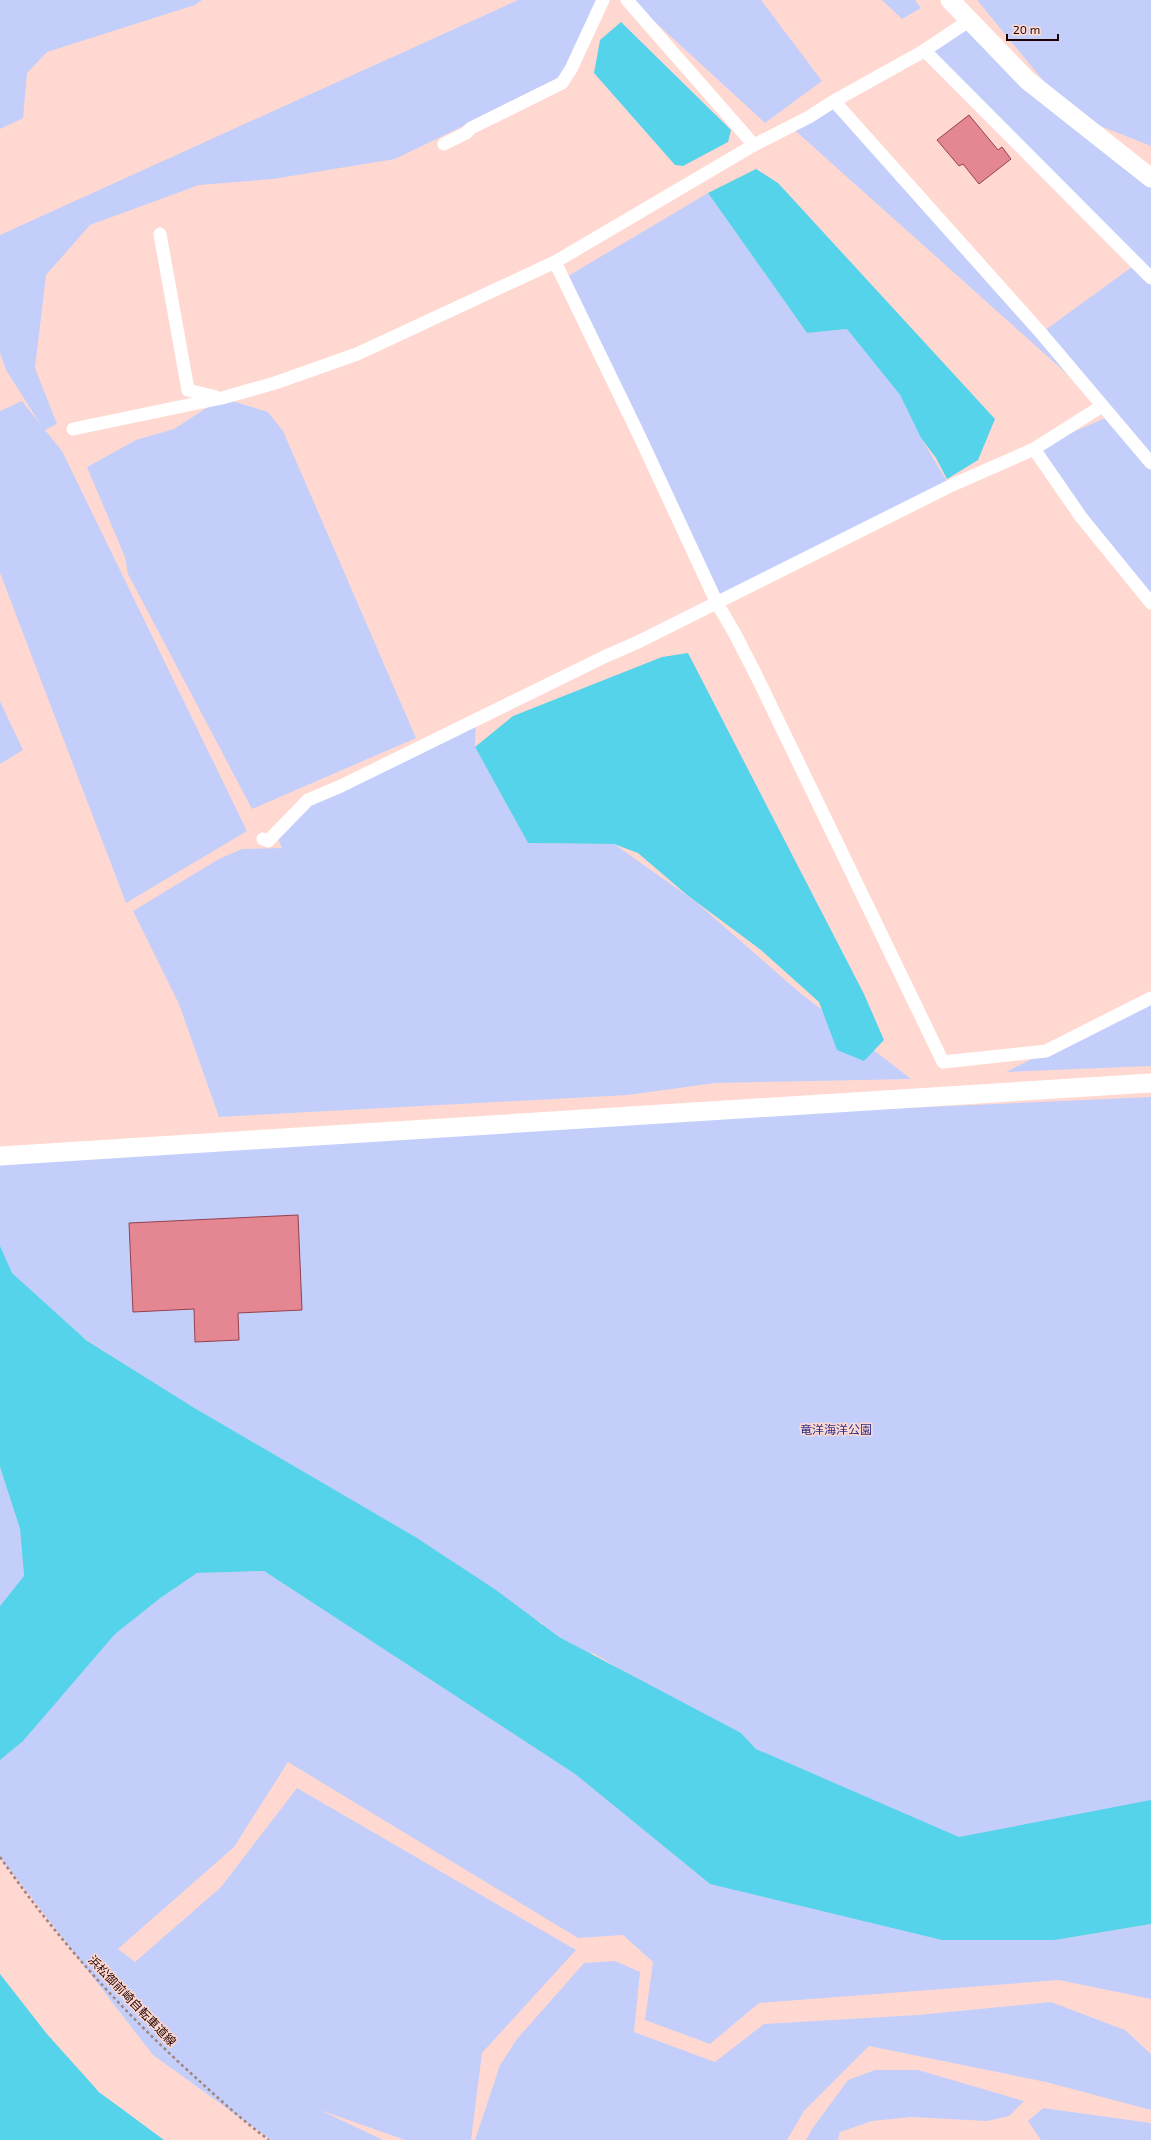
<svg xmlns="http://www.w3.org/2000/svg" width="1151" height="2140" font-family="'Exo 2','Noto Sans JP',sans-serif">
<style>
.green{fill:#c3cffa}
.water{fill:#55d3eb}
.pier{fill:#ffd9d1}
.building{fill:#e48793;stroke:#93424f}
.lines{fill:none;stroke-linecap:round;stroke-linejoin:round}
.path{stroke:#a5837d;stroke-width:2.5;stroke-dasharray:3 3;stroke-linecap:butt}
.street{stroke:#fff;stroke-width:13}
.secondary{stroke:#fff;stroke-width:19}
.labels{text-anchor:middle;stroke-width:3;stroke-linejoin:round;paint-order:stroke}
.park-label{font-size:12px;fill:#262e86;stroke:#ffd9d1}
.street-label{font-size:12px;fill:#1e0200;stroke:#ffd9d1}
</style>
<rect width="100%" height="100%" fill="#ffd9d1"/>
<path class="green" d="M0 0H202L195 5 47 52 27 73 23 118 0 129Z
M518 0H603L567 76 395 159 273 179 199 185 90 225 46 275 35 368 57 424 45 430 62 451 247 831 126 903 0 573V411L22 401 41 425 6 370 0 353V235Z
M631 0H761L822 81 765 123Z
M882 0H915L921 8 902 19Z
M977 0H1151V146L1080 118 1151 178V603L1034 449 1110 416 1103 406 790 126 834 101 1041 333 1136 264 928 54 966 23 1059 100Z
M708 193 807 333 847 329 900 395 921 438 950 486 717 603 563 279Z
M222 398 268 412 283 431 416 738 252 809 128 574 125 557 87 467 136 440 174 429Z
M0 701 23 750 0 764Z
M476 719 475 747 528 843 614 844 696 902 799 992 911 1079 715 1083 628 1095 219 1117 179 1004 133 911 219 859 242 849 282 848 275 833 301 807Z
M1151 1003V1066L1006 1072 1098 1025Z
M1151 1097V1805L1000 1833 959 1837 936 1835 756 1749 741 1733 720 1730 593 1653 589 1654 543 1628V1624L504 1601 440 1553 249 1443 60 1323 27 1293 0 1260V1156L457 1128Z
M0 1467 20 1529 24 1577 0 1606Z
M264 1571 575 1774 710 1884 1055 1940 1151 1924V1999L1059 1980 759 2003 710 2044 645 2020 653 1962 623 1935 578 1938 288 1762 234 1847 118 1949 135 1962 221 1887 297 1788 576 1950 482 2053 471 2140H405L320 2110 383 2140H271L153 2055 0 1857V1743L93 1632 159 1599 197 1573Z
M615 1961 640 1972 634 2032 715 2062 764 2024 918 2015 1051 2002 1125 2030 1151 2054V2110L1046 2082 869 2046 804 2111 787 2140H475L500 2065 517 2039 584 1963Z
M875 2070H918L1024 2101 1009 2116 987 2121 911 2117 872 2121 840 2132 838 2140H806L812 2129 848 2080Z
M1043 2108 1151 2123V2140H1041L1028 2121Z"/>
<path class="water" d="M621 22 731 130 728 142 683 166 675 165 594 73 600 40Z
M756 169 778 183 995 419 978 460 947 479 936 458 921 438 900 395 847 329 807 333 708 193Z
M688 653 864 994 884 1040 864 1061 837 1050 819 1002 761 950 687 895 638 853 614 844 528 843 475 747 513 716 662 657Z
M0 1246 12 1273 86 1340 196 1409 417 1538 496 1590 559 1637 741 1733 756 1749 959 1837 1151 1800V1924L1055 1940H942L710 1884 575 1774 264 1571 197 1573 159 1599 115 1634 23 1741 0 1760V1606L24 1576 20 1529 0 1467Z
M0 1974 47 2034 99 2092 164 2140H0Z"/>
<path class="pier" d="M82 2070 101 2090 166 2140 99 2092Z"/>
<path class="building" d="M969 115 998 150 1002 147 1011 159 979 184 963 164 959 166 937 140Z
M298 1215 302 1310 238 1313 239 1340 195 1342 194 1309 133 1312 129 1223Z"/>
<g class="lines">
<path class="path" d="M0 1857C56 1938 122 2011 195 2077 219 2099 243 2121 269 2140"/>
<path class="street" d="M627 0 754 145
M925 51 1151 278
M834 101 1041 333 1151 463
M444 144 466 133 471 128 562 83 571 69 603 0
M160 234 188 390 216 397
M555 262 638 433 717 603 735 634 758 679 943 1062 1046 1051 1151 998
M73 429 222 398 275 383 357 354 555 262 754 145 809 117 834 101 922 52 970 20
M1034 449 1081 517 1151 603
M263 839 268 841 308 800 341 786 606 656 638 642 950 486 1034 449 1102 406"/>
<path class="secondary" d="M950 0 1027 80 1151 178
M0 1156 1151 1083"/>
</g>
<g class="labels">
<g class="park-label">
<text x="836" y="1434">竜洋海洋公園</text>
</g>
<g class="street-label">
<text transform="translate(132 2001) rotate(46)" y="4">浜松御前崎自転車道線</text>
</g>
</g>
<path d="M1007 34v6h51v-6" fill="none" stroke="#1e0200" stroke-width="2"/>
<text x="1013" y="34" font-size="12" fill="#1e0200" stroke="#ffd9d1" stroke-width="3" paint-order="stroke">20 m</text>
</svg>
